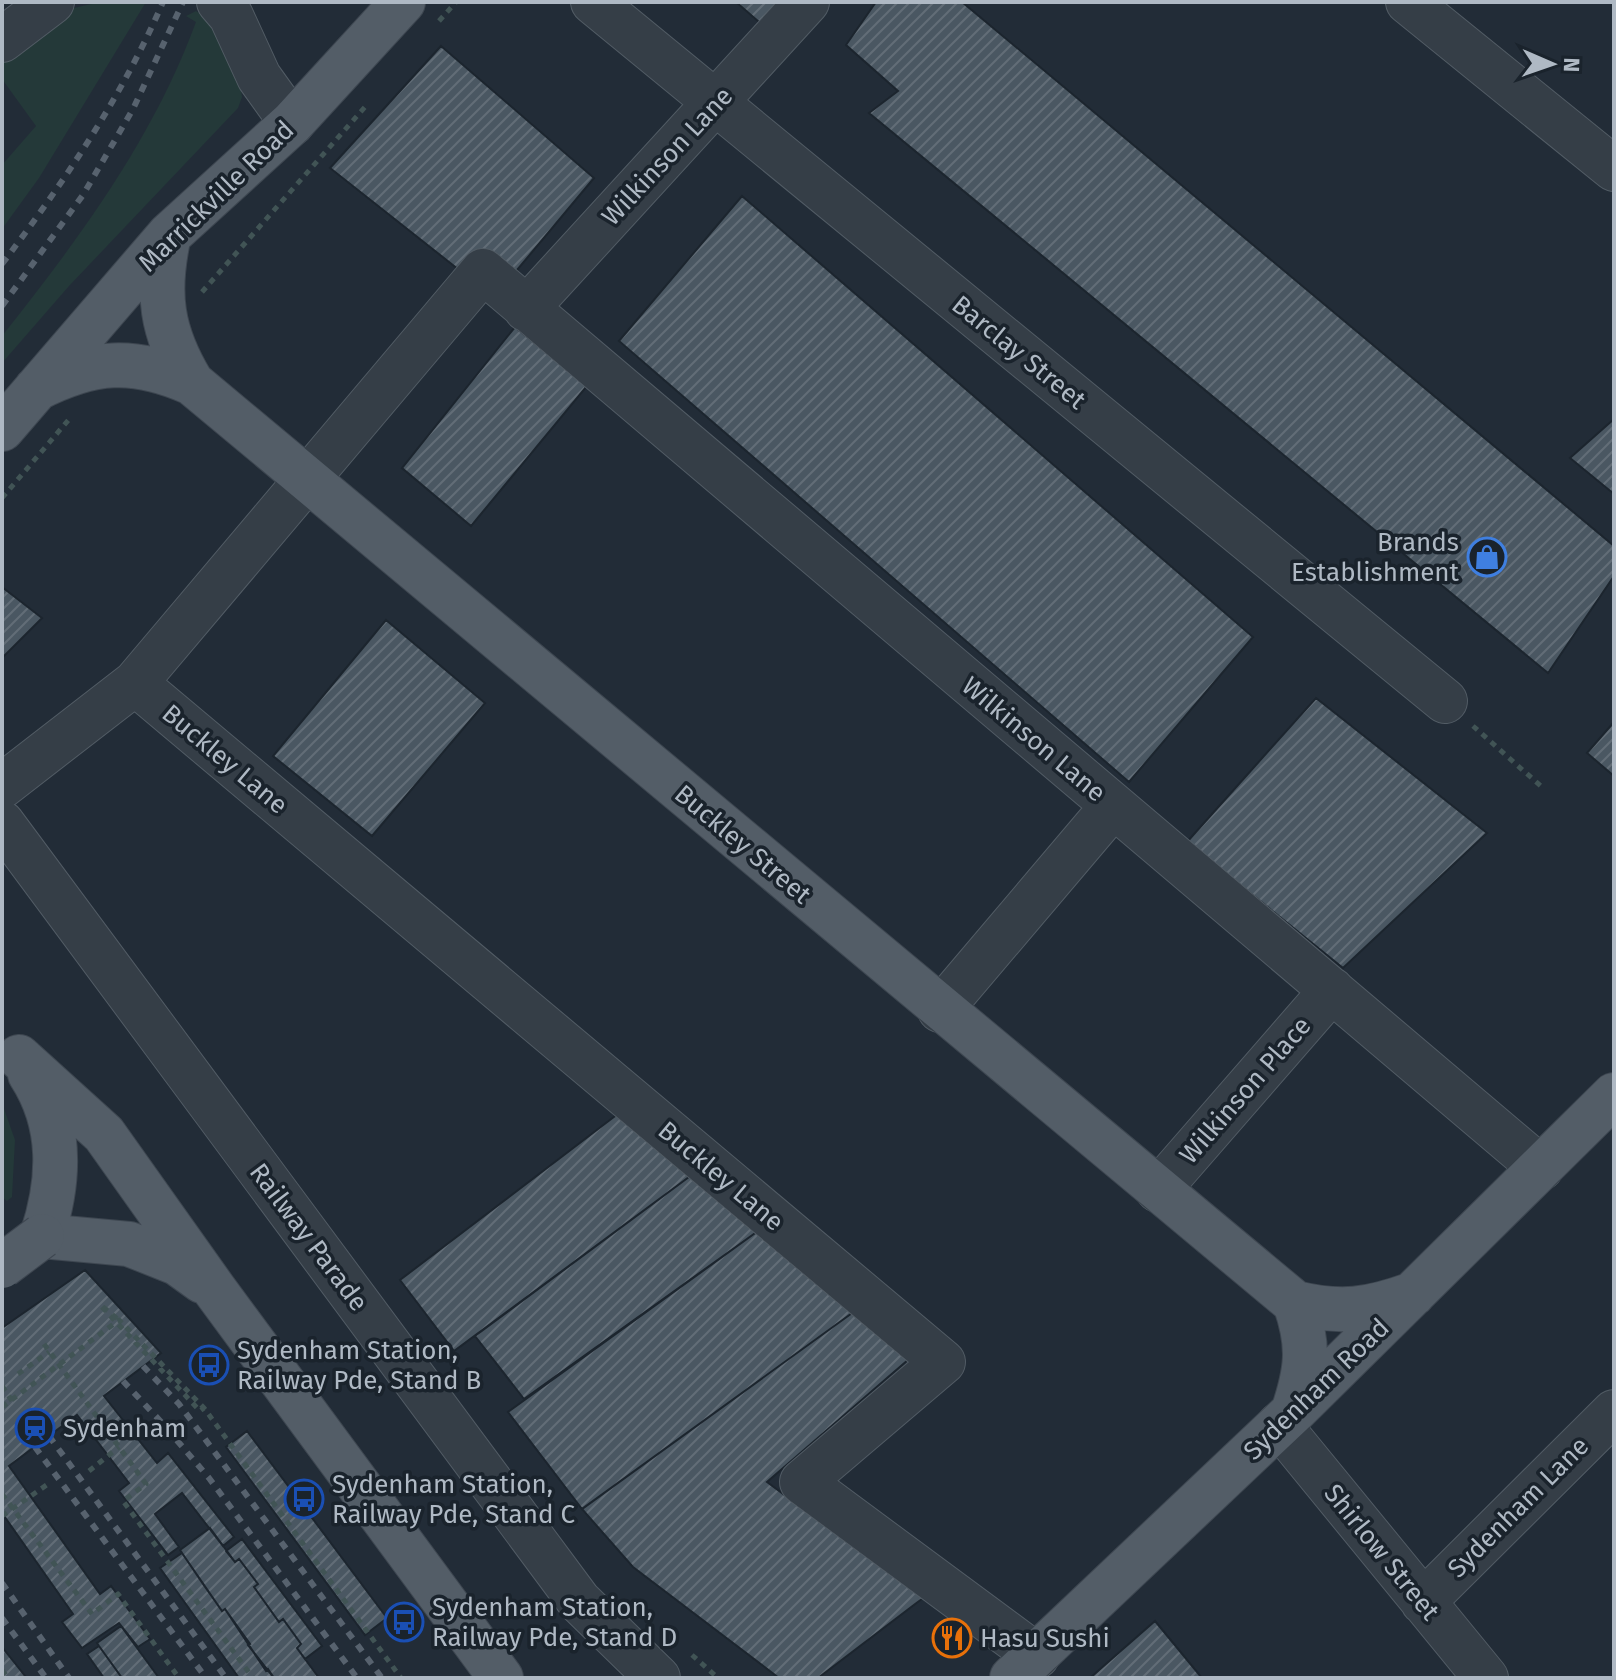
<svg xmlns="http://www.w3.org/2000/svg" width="1616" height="1680" font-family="'Fira Sans',sans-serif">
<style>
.green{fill:#243939}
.building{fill:url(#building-hatch);stroke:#1c252e;stroke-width:2}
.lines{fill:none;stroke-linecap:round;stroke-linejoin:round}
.minor-casing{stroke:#525c65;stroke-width:46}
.major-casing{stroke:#3e4751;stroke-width:46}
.path{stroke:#415455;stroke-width:5;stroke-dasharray:6 6;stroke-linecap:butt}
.minor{stroke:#353e47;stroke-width:44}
.major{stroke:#535d67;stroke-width:44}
.rail{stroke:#57626e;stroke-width:6;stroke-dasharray:8 8;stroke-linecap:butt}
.major-bridge-casing{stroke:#3e4751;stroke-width:46;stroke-linecap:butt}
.major-bridge{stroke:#535d67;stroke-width:44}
.labels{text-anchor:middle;stroke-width:7;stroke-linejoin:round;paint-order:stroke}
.street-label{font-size:26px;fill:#afb9c4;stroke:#1a232c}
.poi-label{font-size:26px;fill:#afb9c4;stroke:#1a232c;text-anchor:start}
</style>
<defs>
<pattern id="building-hatch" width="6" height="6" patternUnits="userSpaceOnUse" patternTransform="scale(2)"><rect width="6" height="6" fill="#4a5762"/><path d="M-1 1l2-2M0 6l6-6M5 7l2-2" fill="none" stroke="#626d77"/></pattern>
</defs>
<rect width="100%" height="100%" fill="#222c37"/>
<path class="green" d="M100 2H146L39 178 2 229V165L36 126 2 79V64L65 10Z
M196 11 210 20 240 82 242 97 238 108 69 286 2 363V336C79 239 153 139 196 22L186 16Z
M2 1103 15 1140 12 1197 7 1201 2 1197Z"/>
<path class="building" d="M736 2H802L773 34Z
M876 2H962L1614 546V576L1548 673 869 113 898 91 846 45Z
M441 46 594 178 512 276 468 277 330 168Z
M742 196 1253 637 1129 782 619 341Z
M515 327 587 386 471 526 402 468Z
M1614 419V494L1570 458Z
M2 587 42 618 2 658Z
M386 620 485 703 372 836 273 756Z
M1316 698 1487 833 1343 968 1187 842Z
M1614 722V776L1587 753Z
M623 1110 697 1171 454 1351 400 1280Z
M697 1171 758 1231 524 1399 475 1336Z
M758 1231 859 1308 582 1509 508 1412Z
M85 1270 161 1353 104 1396 157 1463 168 1453 234 1537 223 1546 182 1493 155 1514 179 1547 168 1555 119 1491 129 1483 77 1415 9 1466 100 1594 111 1586 150 1639 138 1647 119 1623 82 1648 62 1622 73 1614 2 1513V1328Z
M859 1308 909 1359 767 1482 923 1598 818 1678H779L633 1567 582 1509Z
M247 1431 387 1618 365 1635 226 1447Z
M210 1528 235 1562 239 1559 258 1584 254 1587 279 1622 283 1619 301 1644 297 1648 319 1678H274L248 1645 250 1644 225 1609 222 1611 203 1584 180 1550Z
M242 1539 322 1646 305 1659 297 1648 301 1644 283 1619 279 1622 254 1587 258 1584 239 1559 235 1562 226 1551Z
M182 1553 222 1611 225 1609 266 1671 268 1669 274 1678H239L160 1568Z
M1155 1621 1202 1678H1090Z
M121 1626 159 1678H122L99 1646 97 1643Z
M99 1646 122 1678H104L87 1654Z
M2 1647 26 1677 27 1678H2Z"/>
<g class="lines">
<defs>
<path id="minor" d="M219 2 231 16 259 77 292 123
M593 2 1445 701
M1408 2 1614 169
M2 40 52 2
M526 309 807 2
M135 683 943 1362 802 1482 1037 1656
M2 786 135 683 483 271 1541 1168
M2 823 579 1601 658 1678
M940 1010 1113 806
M1158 1190 1332 990
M1279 1425 1486 1678
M1423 1602 1614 1412"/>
<path id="major" d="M169 235C156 293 161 332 192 383
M36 389C93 360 133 357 192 383L1295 1303C1341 1314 1369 1310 1413 1294
M2 429 169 235 292 123 403 2
M19 1057 104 1134 214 1289 501 1678
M30 1074C63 1125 60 1181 42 1236L129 1244 177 1263 202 1281
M1293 1412C1307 1370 1310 1346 1295 1303
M1012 1678 1293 1412 1614 1095"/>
</defs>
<use href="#minor" class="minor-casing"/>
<use href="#major" class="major-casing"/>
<path class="path" d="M439 21 456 2
M202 292 365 107
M2 498 71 417
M1473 726 1543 788
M102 1307 200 1411 204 1408
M103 1307 119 1320
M44 1344 146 1484 123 1501 253 1678
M18 1374 49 1352
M2 1386 12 1401
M2 1407 119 1320 204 1408 401 1678
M89 1471 119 1447
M2 1494 92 1614 118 1594 179 1678
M2 1516 48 1484
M692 1655 718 1678
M2 1670 8 1678"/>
<use href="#minor" class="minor"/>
<use href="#major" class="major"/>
<path class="rail" d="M2 264C64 182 122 97 163 2
M2 306 83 195 133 109 183 2
M143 1366 179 1404 382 1678
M123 1381 163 1424 209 1478 357 1678
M49 1436 226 1678
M35 1447 206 1678
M2 1583 69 1678
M2 1618 46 1678"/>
<defs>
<path id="major-bridge" d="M2 1266 42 1236"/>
</defs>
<use href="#major-bridge" class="major-bridge-casing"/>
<use href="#major-bridge" class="major-bridge"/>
</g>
<defs>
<symbol id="shop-ring" viewBox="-11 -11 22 22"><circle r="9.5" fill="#1a232c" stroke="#3f7fe0" stroke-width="1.5"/><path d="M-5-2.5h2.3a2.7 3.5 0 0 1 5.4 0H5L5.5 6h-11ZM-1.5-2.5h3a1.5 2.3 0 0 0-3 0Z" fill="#3f7fe0"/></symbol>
<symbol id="bus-ring" viewBox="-11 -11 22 22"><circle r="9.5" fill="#1a232c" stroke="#1a4fb4" stroke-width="1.5"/><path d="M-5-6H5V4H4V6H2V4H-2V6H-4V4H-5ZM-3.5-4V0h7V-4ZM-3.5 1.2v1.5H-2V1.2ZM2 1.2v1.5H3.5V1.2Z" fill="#1a4fb4"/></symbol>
<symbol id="station-ring" viewBox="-11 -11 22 22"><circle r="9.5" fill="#1a232c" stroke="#1a4fb4" stroke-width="1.5"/><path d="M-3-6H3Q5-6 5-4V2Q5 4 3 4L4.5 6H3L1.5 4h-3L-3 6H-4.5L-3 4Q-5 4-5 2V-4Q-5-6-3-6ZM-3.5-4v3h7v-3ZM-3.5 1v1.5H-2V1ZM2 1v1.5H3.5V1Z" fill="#1a4fb4"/></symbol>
<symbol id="restaurant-ring" viewBox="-11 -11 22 22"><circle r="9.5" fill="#1a232c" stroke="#e8710a" stroke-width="1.5"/><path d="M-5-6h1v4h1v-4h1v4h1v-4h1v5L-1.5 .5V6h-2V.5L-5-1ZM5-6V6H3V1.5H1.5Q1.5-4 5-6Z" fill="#e8710a"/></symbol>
</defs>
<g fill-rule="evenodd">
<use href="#shop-ring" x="1465" y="535" width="44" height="44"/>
<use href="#bus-ring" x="187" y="1343" width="44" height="44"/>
<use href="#station-ring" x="13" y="1406" width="44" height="44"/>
<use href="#bus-ring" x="282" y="1477" width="44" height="44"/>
<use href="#bus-ring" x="382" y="1600" width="44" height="44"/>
<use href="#restaurant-ring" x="930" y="1616" width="44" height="44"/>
</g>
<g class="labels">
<g class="street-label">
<text transform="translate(667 156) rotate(-47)" y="9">Wilkinson Lane</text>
<text transform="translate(216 196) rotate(-44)" y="9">Marrickville Road</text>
<text transform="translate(1019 352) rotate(39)" y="9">Barclay Street</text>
<text transform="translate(1034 739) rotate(40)" y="9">Wilkinson Lane</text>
<text transform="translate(225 759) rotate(40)" y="9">Buckley Lane</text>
<text transform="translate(743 844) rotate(40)" y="9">Buckley Street</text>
<text transform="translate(1245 1090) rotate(-49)" y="9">Wilkinson Place</text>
<text transform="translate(721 1176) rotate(40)" y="9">Buckley Lane</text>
<text transform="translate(309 1237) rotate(53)" y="9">Railway Parade</text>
<text transform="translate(1316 1389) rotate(-44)" y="9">Sydenham Road</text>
<text transform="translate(1518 1507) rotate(-45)" y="9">Sydenham Lane</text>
<text transform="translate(1382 1552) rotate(51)" y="9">Shirlow Street</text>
</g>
<g class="poi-label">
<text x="1459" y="551" text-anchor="end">Brands<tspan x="1459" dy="30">Establishment</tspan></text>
<text x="237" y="1359">Sydenham Station,<tspan x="237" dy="30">Railway Pde, Stand B</tspan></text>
<text x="63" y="1437">Sydenham</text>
<text x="332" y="1493">Sydenham Station,<tspan x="332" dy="30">Railway Pde, Stand C</tspan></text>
<text x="432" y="1616">Sydenham Station,<tspan x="432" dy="30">Railway Pde, Stand D</tspan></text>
<text x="980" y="1647">Hasu Sushi</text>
</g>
</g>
<rect width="1616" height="1680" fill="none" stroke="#afb9c4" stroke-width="8"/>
<g transform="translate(1552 64) rotate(92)" stroke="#1a232c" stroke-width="6" paint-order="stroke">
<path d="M0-6L14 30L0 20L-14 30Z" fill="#afb9c4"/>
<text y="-12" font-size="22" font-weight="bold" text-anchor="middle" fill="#afb9c4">N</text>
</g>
</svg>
